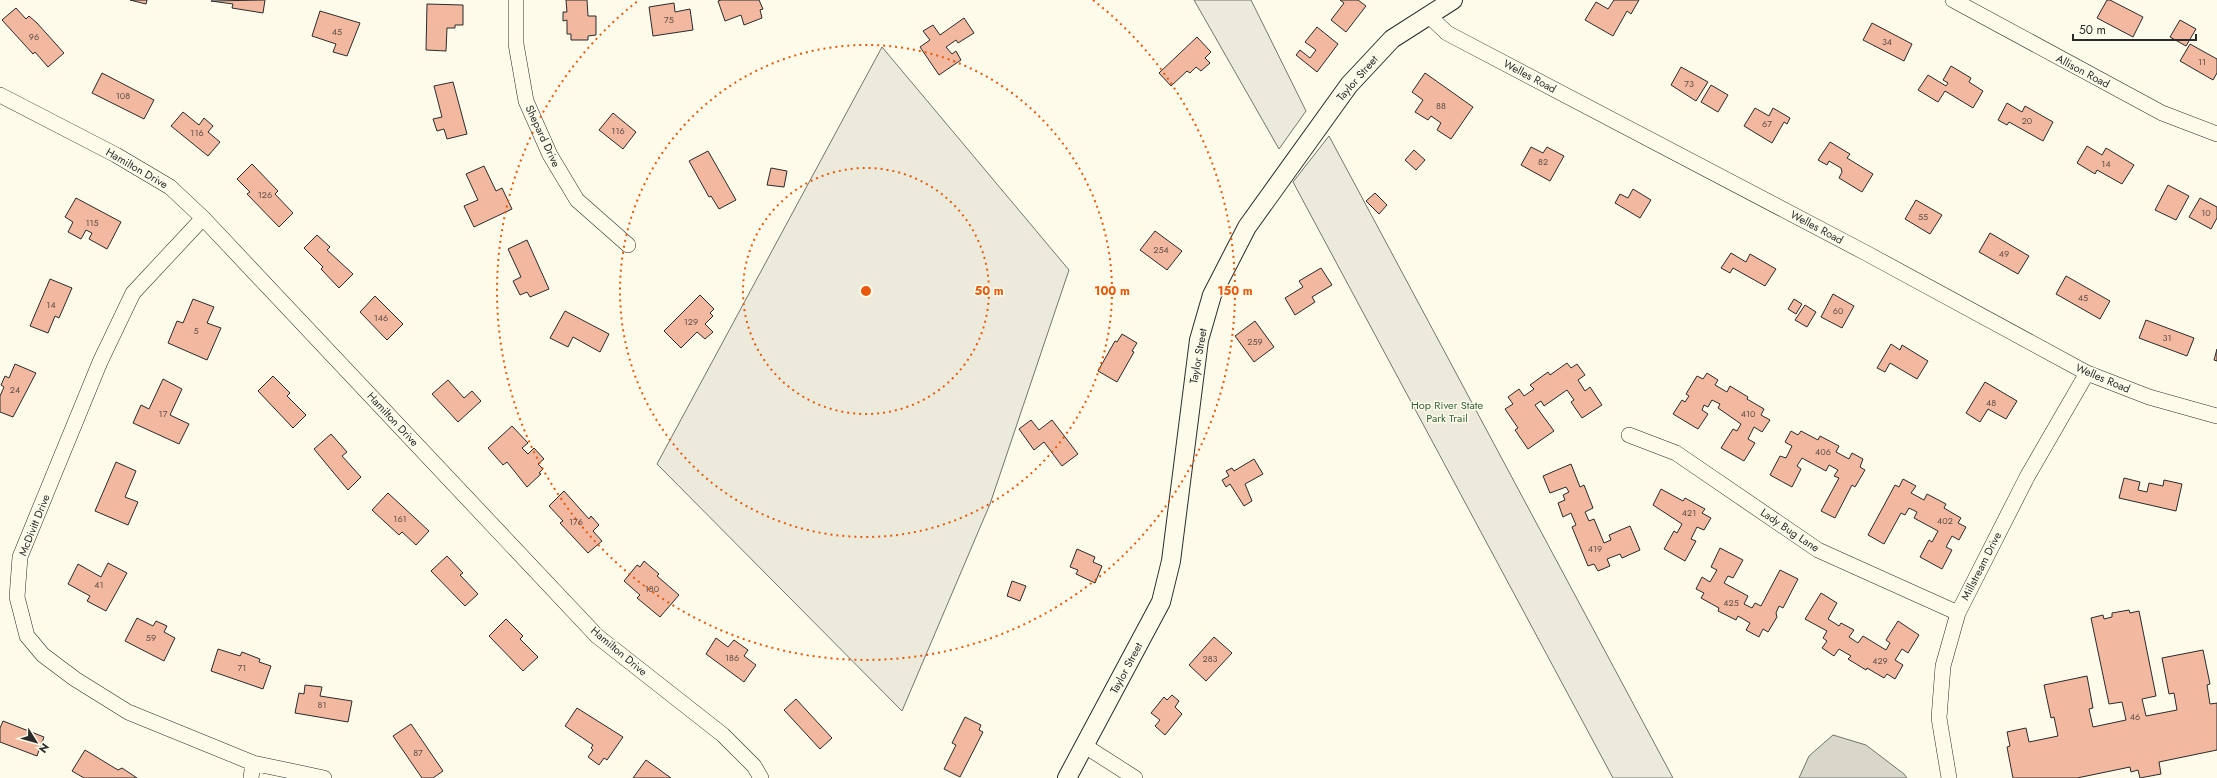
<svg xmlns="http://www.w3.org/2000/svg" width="2217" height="778" font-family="Jost,sans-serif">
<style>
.green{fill:#ecebdb;stroke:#74746e}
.water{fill:#d8d7c9;stroke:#74746e}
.building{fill:#f2b8a0;stroke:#2b2b2b}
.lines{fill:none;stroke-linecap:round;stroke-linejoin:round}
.minor-casing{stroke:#2b2b2b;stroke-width:16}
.tertiary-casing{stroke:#2b2b2b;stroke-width:20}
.minor{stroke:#fdfbea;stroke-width:15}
.tertiary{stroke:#fdfbea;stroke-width:18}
.ring{fill:none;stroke:#e8590c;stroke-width:2;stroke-dasharray:2 4}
.labels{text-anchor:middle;stroke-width:3;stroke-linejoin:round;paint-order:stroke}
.number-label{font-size:9px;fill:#5d4e48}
.street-label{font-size:11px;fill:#2b2b2b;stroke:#fdfbea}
.park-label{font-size:11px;fill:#34623c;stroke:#fdfbea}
.centre{fill:#e8590c;stroke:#fdfbea;stroke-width:2}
.ring-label{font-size:12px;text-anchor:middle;font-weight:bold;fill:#e8590c;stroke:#fdfbea;stroke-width:3;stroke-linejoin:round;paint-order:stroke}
</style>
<rect width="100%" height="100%" fill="#fdfbea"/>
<path class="green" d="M1194 0H1251L1306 111 1279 149Z
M882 47 1069 270 990 504 902 711 657 464Z
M1329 136 1673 778H1613L1293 182Z"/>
<path class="water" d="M1833 735 1866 745 1904 774 1907 778H1799L1809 756Z"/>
<path class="building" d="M130 0H147L146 4Z
M265 0 263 13 232 8 233 4 211 1Z
M566 0H587L588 16H596V35L588 36V40H571V34H567V20L563 21V12H567Z
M721 0H759L763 9 760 10 762 18 744 25 741 15 725 21 718 1Z
M1340 0H1358L1366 6 1346 32 1331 20 1344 3Z
M1614 0H1639L1631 14 1627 11 1613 36 1585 20 1596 2 1608 9Z
M2107 0H2110L2143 17 2133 37 2097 18Z
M674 3 675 12 690 9 693 30 653 36 649 7Z
M427 4 463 5V25H455V28H447L446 51 426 50Z
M16 8 26 19 29 16 37 23 64 53 48 67 35 52 33 54 2 20Z
M320 11 360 23 347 56 333 52 336 44 312 36Z
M964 18 974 33 958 43 956 40 946 47 952 54 956 51 961 60 939 75 920 47 930 40 923 31 933 25 940 35Z
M2180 20 2196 29 2186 46 2170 37Z
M1872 23 1912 44 1904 61 1863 40Z
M1317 27 1338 44 1317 72 1296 55 1300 50 1310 58 1316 50 1305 42Z
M1197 37 1211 52 1205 58 1210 63 1201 71 1196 67 1190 73 1187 71 1171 86 1159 73Z
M2190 44 2217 59V73L2213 80 2180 61Z
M1951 66 1971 78 1969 82 1983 91 1973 108 1945 91 1938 102 1918 90 1928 75 1946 86 1948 83 1943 80Z
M1681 67 1708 82 1696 101 1671 85Z
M102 73 154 100 144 119 92 93Z
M1425 73 1473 107 1451 139 1437 130 1441 123 1431 116 1428 120 1415 112 1423 100 1412 92Z
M453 82 467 134 447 139 444 129 437 131 433 119 442 117 434 86Z
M1711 85 1728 95 1718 112 1701 102Z
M2007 103 2022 112 2025 106 2053 122 2043 141 2009 122 2007 125 1998 120Z
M1755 108 1769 116 1773 108 1790 118 1787 124 1784 122 1772 143 1744 126Z
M183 112 199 125 204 118 213 126 208 132 220 142 208 156 171 126Z
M613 113 636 132 623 149 599 130Z
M1830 142 1850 154 1847 158 1873 174 1862 192 1839 178 1842 172 1841 168 1829 161 1827 165 1818 160Z
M2087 146 2102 155 2106 148 2134 165 2122 184 2097 170 2095 174 2077 163Z
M1531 147 1543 153 1547 147 1564 156 1550 181 1521 165Z
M1414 150 1425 160 1416 170 1405 160Z
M708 151 736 200 719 209 711 196 709 197 689 161Z
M252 164 278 191 275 194 293 213 279 227 247 194 250 192 237 179Z
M484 166 496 191 502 188 512 209 474 227 464 206 478 200 466 174Z
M771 168 787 171 784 187 767 185Z
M2168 185 2189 196 2176 220 2155 210Z
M1633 189 1651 200 1640 218 1615 203 1620 194 1628 198Z
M1375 193 1387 205 1379 214 1366 201Z
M76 198 121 222 107 249 89 239 92 233 86 230 81 239 68 232 73 222 65 217Z
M2200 198 2217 207V218L2211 229 2189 217Z
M1916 200 1942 215 1930 234 1905 219Z
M1155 231 1182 251 1167 270 1140 250Z
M1990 233 2029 256 2018 274 1979 252Z
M317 235 330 247 327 250 353 274 339 288 321 269 323 267 304 248Z
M527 240 549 289 530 297 527 292 520 295 513 281 521 277 508 249Z
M1731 253 1746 262 1750 254 1776 269 1765 286 1733 268 1730 273 1721 268Z
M1321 268 1332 285 1312 297 1315 302 1295 315 1285 298 1303 287 1299 281Z
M2066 276 2110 301 2100 319 2056 294Z
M50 279 72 288 59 318 55 316 48 333 30 326Z
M1833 294 1854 306 1842 328 1821 317Z
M700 295 714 309 710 313 713 316 705 324 713 332 705 339 697 332 681 348 664 331Z
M375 296 403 324 387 340 360 312Z
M193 299 214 307 207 323 221 328 207 360 168 343 177 321 183 323Z
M1794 299 1802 304 1796 314 1788 309Z
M1805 305 1816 312 1807 327 1795 320Z
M565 311 609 334 600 352 573 337 568 347 550 338Z
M2146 320 2194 338 2187 356 2139 338Z
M1255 321 1274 347 1254 362 1235 336Z
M1122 334 1137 343 1132 351 1134 352 1117 382 1098 371 1115 341 1117 342Z
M1891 344 1900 350 1902 345 1928 361 1917 379 1890 363 1885 372 1877 368Z
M2217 349V361L2214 360Z
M1567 363 1571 368 1577 364 1585 375 1578 380 1585 391 1590 387 1602 405 1582 418 1571 402 1574 400 1567 390 1544 406 1541 401 1535 405 1554 431 1528 449 1515 430 1518 428 1505 409 1513 404 1508 397 1519 389 1524 396 1534 389 1530 385 1548 372 1550 375Z
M15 364 36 373 13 417 0 412V396L4 387 1 385 5 376 9 378Z
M1707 373 1718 380 1715 385 1727 392 1730 386 1748 397 1747 399 1764 409 1761 415 1770 420 1762 432 1754 427 1748 439 1755 443 1744 461 1721 448 1733 429 1737 431 1741 424 1718 408 1720 404 1712 400 1708 407 1704 405 1702 410 1708 414 1698 429 1673 414 1682 400 1685 402 1689 396 1686 394 1697 376 1703 379Z
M273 376 290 393 287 396 306 415 293 428 258 391Z
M163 379 182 389 170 415 189 424 179 444 133 423 141 405 149 409Z
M448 380 464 398 472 391 481 401 458 422 432 394Z
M1985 382 2017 401 2006 419 1988 409 1980 422 1966 413Z
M1031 420 1039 430 1052 420 1078 454 1062 466 1044 442 1034 450 1019 429Z
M512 426 528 443 522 448 528 454 534 448 544 459 538 464 543 469 539 473 541 474 527 487 507 462 503 465 488 448Z
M1791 431 1798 435 1801 431 1818 440 1820 436 1839 446 1836 452 1849 459 1852 453 1863 459 1860 467 1865 470 1855 487 1852 485 1835 518 1821 511 1839 478 1834 476 1838 470 1829 465 1826 471 1802 458 1797 466 1801 469 1792 487 1770 475 1780 456 1786 458 1792 446 1785 442Z
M331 434 347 452 342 456 361 477 348 490 314 449Z
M1254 459 1263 474 1245 484 1252 501 1244 506 1230 484 1226 487 1222 480 1229 476 1226 471 1232 468 1234 471Z
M116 462 136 471 125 497 138 502 128 525 95 511Z
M1571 464 1580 487 1584 485 1593 508 1585 512 1589 521 1594 519 1604 543 1611 540 1609 535 1630 526 1640 550 1622 558 1620 554 1607 559 1610 566 1598 571 1594 564 1588 566 1572 527 1576 525 1571 513 1563 517 1558 503 1565 500 1563 495 1569 492 1566 487 1550 493 1543 476Z
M2124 478 2140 482 2138 490 2147 492 2149 483 2163 486 2164 480 2182 484 2176 511 2119 498Z
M1903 479 1916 486 1911 493 1924 500 1927 494 1946 504 1944 508 1961 518 1958 523 1966 527 1959 540 1952 536 1946 547 1952 550 1942 569 1920 557 1929 540 1932 542 1938 531 1914 518 1917 512 1909 508 1905 515 1901 513 1884 544 1868 535 1895 485 1899 487Z
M1661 489 1683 501 1685 498 1705 509 1702 513 1711 518 1704 530 1697 527 1691 539 1696 541 1685 561 1664 549 1674 531 1677 533 1682 524 1653 505Z
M564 491 589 519 591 516 599 525 593 531 602 541 588 553 560 523 563 521 549 506Z
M388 493 429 531 416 545 402 532 399 535 372 510Z
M1720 548 1743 560 1733 578 1728 576 1724 583 1748 596 1744 604 1752 608 1755 603 1761 606 1780 570 1798 579 1783 608 1779 606 1776 613 1777 617 1768 632 1763 629 1759 637 1746 630 1750 623 1738 616 1736 620 1718 611 1719 608 1701 598 1704 593 1696 589 1702 577 1710 582 1717 570 1711 567Z
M1077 549 1095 557 1093 562 1102 566 1095 583 1076 574 1078 570 1070 567Z
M447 556 463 573 460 575 478 594 465 606 431 571Z
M644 561 659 574 657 576 679 595 660 617 637 598 640 595 624 581 637 565 640 567Z
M108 563 127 573 106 611 87 601 90 596 68 584 78 564 101 577Z
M1012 581 1026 586 1020 601 1007 596Z
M1821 593 1837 603 1828 619 1839 626 1841 623 1854 630 1849 637 1858 643 1863 636 1886 650 1890 643 1886 640 1898 621 1919 635 1908 653 1902 649 1895 660 1903 665 1895 679 1887 674 1884 678 1867 668 1866 670 1848 659 1851 656 1839 649 1834 656 1822 648 1827 641 1823 638 1827 631 1805 619Z
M2129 610 2130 613 2139 611 2156 696 2142 699 2146 716 2177 710 2174 693 2169 694 2162 658 2203 650 2210 684 2207 685 2210 704 2217 703V750L2159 762 2161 774 2140 778 2138 770 2131 772 2130 767 2077 778H2013L2007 747 2010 746 2007 732 2026 728 2029 742 2058 736 2054 717 2051 718 2044 685 2087 676 2093 708 2089 709 2093 727 2126 720 2122 702 2109 704 2091 618 2103 615 2104 619 2112 617V613Z
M137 618 153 626 156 621 167 626 164 632 175 638 164 661 125 641Z
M506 619 523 636 520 639 538 657 523 671 489 636Z
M1214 637 1232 653 1206 681 1189 665Z
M716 638 728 647 734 640 748 650 744 656 756 665 744 682 706 654Z
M218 649 240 656 242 652 260 659 259 662 271 666 263 689 211 671Z
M305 685 322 687 320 696 352 701 348 722 295 713 299 693 304 694Z
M1172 695 1179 701 1175 707 1182 714 1165 735 1155 726 1160 720 1151 713 1164 697 1167 700Z
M796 699 832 738 820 749 784 710Z
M577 708 623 737 607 760 604 758 599 765 588 757 593 750 591 748 593 745 565 726Z
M965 717 981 725 979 730 983 732 960 777 944 769 956 745 952 743Z
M3 721 44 737 37 756 0 742V728Z
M411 724 443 771 433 778H422L393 736Z
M85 750 118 770 122 768 137 778H84L72 771Z
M646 760 671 778H633Z"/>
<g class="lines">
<defs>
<path id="minor" d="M516 0V44L526 101 550 155 577 200 628 245
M1953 0 2162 113 2217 134
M1428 15 1447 33 1866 253 2087 373 2149 397 2217 416
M0 95 116 155 170 187 203 218 597 636 723 735 754 766 761 778
M203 218 133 293 100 362 20 557 17 597 27 636 43 655 75 679 128 712 253 763 324 778
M1629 435 1676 453 1818 550 1958 613
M1085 746 1135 778
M251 778 253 763
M1949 778 1939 718 1943 666 1958 613 2027 477 2087 373"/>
<path id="tertiary" d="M1067 778 1161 602 1171 561 1199 340 1212 295 1247 227 1349 85 1392 39 1453 0"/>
</defs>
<use href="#minor" class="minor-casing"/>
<use href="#tertiary" class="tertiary-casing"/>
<use href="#minor" class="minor"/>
<use href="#tertiary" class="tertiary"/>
</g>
<g class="ring">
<circle cx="866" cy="291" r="123"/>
<circle cx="866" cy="291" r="246"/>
<path d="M1093 0A369 369 0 1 1 639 0"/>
</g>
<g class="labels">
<g class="number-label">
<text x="669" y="23">75</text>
<text x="337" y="35">45</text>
<text x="34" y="40">96</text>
<text x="1887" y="45">34</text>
<text x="2202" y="65">11</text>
<text x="1689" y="87">73</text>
<text x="123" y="99">108</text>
<text x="1441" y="109">88</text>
<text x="2027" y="124">20</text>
<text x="1767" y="127">67</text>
<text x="618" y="134">116</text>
<text x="197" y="136">116</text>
<text x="1543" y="165">82</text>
<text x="2106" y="167">14</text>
<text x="265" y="198">126</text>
<text x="2206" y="216">10</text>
<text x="1923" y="220">55</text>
<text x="92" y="226">115</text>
<text x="1161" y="253">254</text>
<text x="2004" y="257">49</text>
<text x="2083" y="301">45</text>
<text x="51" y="308">14</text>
<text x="1838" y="314">60</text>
<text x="381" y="321">146</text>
<text x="691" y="325">129</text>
<text x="196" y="334">5</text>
<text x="2167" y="341">31</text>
<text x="1255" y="345">259</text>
<text x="15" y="393">24</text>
<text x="1991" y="406">48</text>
<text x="163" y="417">17</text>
<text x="1748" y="417">410</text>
<text x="1823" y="455">406</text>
<text x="1689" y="516">421</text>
<text x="400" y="522">161</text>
<text x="1945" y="524">402</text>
<text x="576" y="525">176</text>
<text x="1595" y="552">419</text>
<text x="99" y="588">41</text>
<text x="652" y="592">180</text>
<text x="1731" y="606">425</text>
<text x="151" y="641">59</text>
<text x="732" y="661">186</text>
<text x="1210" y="662">283</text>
<text x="1880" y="664">429</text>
<text x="242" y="671">71</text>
<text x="322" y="708">81</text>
<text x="2135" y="720">46</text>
<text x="418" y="756">87</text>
</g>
<g class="street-label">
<text transform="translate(2083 71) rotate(28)" y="4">Allison Road</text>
<text transform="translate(1530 76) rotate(28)" y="4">Welles Road</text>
<text transform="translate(1357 78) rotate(-49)" y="4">Taylor Street</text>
<text transform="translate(543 136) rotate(65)" y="4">Shepard Drive</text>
<text transform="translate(137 168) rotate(30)" y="4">Hamilton Drive</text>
<text transform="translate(1817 227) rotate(28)" y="4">Welles Road</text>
<text transform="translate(1198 356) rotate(-80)" y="4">Taylor Street</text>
<text transform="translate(2103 378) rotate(23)" y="4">Welles Road</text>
<text transform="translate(393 419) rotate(47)" y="4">Hamilton Drive</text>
<text transform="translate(34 525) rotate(-68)" y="4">McDivitt Drive</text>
<text transform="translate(1790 530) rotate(34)" y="4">Lady Bug Lane</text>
<text transform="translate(1981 566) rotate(-63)" y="4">Millstream Drive</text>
<text transform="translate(619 651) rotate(40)" y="4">Hamilton Drive</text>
<text transform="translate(1126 668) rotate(-62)" y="4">Taylor Street</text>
</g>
<g class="park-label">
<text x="1447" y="409">Hop River State<tspan x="1447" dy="13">Park Trail</tspan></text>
</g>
</g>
<circle cx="866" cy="291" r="6" class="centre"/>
<g class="ring-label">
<text x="989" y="295">50 m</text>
<text x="1112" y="295">100 m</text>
<text x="1235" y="295">150 m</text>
</g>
<g transform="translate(36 742) rotate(127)" stroke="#fdfbea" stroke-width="3" paint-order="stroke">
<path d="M0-3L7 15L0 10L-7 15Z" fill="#2b2b2b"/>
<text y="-6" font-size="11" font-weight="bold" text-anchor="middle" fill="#2b2b2b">N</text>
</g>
<path d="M2073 34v6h123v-6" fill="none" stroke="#2b2b2b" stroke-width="2"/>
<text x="2079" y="34" font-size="12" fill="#2b2b2b" stroke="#fdfbea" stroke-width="3" paint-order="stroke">50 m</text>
</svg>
